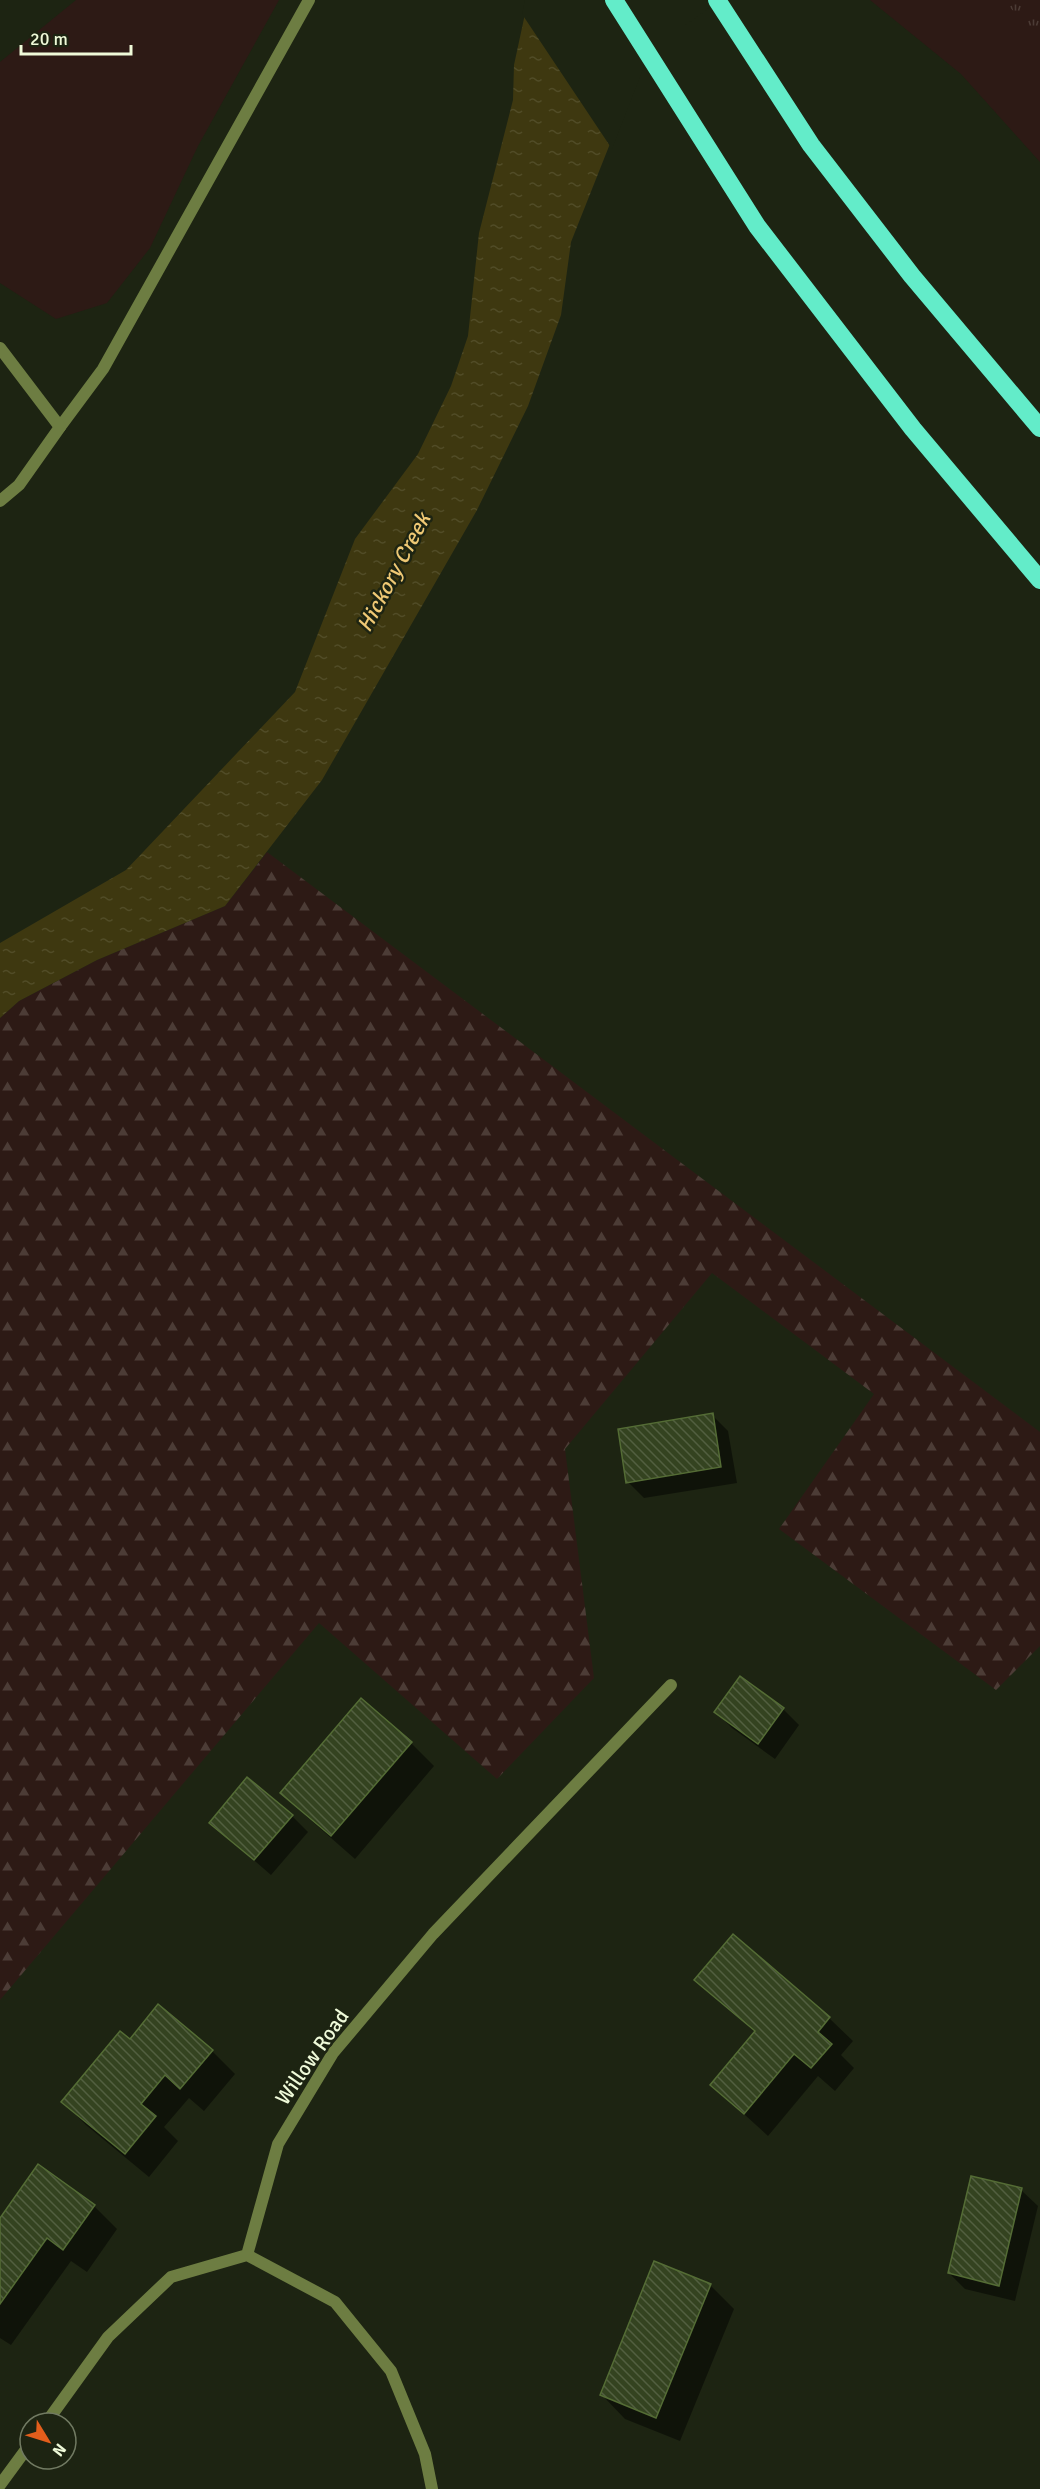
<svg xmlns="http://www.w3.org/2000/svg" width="1040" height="2489" font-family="Signika,sans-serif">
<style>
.grass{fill:#2d1a15}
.forest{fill:url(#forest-firs)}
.park{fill:url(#park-tufts)}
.water{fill:url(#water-ripples)}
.pier{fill:#1d2412}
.shadow{fill:#0007}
.building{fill:url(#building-back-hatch);stroke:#546c35;stroke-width:1.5}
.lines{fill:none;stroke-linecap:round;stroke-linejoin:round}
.lane{stroke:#6d7d42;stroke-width:12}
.street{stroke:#6d7d42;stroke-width:12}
.highway{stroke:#63ecc9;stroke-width:18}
.labels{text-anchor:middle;stroke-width:5;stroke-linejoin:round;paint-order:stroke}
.street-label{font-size:21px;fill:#effad9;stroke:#1d2412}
.water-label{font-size:22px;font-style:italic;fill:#eec874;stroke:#1d2412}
</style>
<defs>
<pattern id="forest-firs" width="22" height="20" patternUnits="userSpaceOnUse" patternTransform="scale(1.5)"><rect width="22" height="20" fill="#2d1a15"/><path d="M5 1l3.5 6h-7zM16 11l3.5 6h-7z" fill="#4c3c36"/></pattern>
<pattern id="park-tufts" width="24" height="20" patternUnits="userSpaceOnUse" patternTransform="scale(1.5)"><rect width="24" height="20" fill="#2d1a15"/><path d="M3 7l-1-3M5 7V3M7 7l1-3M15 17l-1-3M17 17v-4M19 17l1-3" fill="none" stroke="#4c3c36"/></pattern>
<pattern id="water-ripples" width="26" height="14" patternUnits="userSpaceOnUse" patternTransform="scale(1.5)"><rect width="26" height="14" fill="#3e3810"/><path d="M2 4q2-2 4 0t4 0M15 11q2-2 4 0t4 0" fill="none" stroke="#514c27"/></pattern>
<pattern id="building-back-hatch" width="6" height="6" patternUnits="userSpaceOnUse" patternTransform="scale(1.5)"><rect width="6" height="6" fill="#344320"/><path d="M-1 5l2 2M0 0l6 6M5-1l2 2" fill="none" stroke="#525f40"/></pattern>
</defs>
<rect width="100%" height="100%" fill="#1d2412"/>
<path class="grass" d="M76 0H279L198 146 150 248 107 303 56 319 0 283V62Z
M870 0H1040V162L961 74Z"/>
<path class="forest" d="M267 852 1040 1432V1646L996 1690 779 1529 874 1394 712 1273 565 1449 594 1678 497 1779 319 1623 0 2000V1018L19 1001 97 960 225 906Z"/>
<path class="park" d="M1004 0H1040V43Z"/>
<path class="water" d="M528 0 681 25 642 63 571 242 561 315 528 406 477 510 322 780 225 906 97 960 19 1001 0 1018V943L126 870 295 692 355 539 418 454 451 386 468 336 479 233 513 100 514 65Z"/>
<path class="pier" d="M525 0H720L683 27 645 64 612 149 522 14Z"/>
<path class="shadow" d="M712 1415 728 1431 737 1483 644 1498 628 1482Z
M783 1709 799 1725 775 1759 732 1728 716 1712Z
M411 1743 434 1766 355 1859 306 1816 282 1793Z
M292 1816 308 1832 271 1875 211 1823Z
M733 1936 829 2018 853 2041 841 2055 854 2068 835 2091 818 2076 768 2136 712 2085 756 2033 696 1980Z
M212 2051 235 2074 204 2111 189 2098 164 2127 178 2141 149 2177 86 2125 63 2102Z
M1021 2190 1038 2206 1015 2301 965 2289 949 2273Z
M94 2206 117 2229 87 2272 71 2261 11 2345 0 2338V2220Z
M655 2263 711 2286 734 2309 680 2441 625 2419 602 2395Z"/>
<path class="building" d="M713 1413 721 1467 626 1483 618 1429Z
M740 1676 784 1708 758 1744 714 1712Z
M361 1698 412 1742 331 1836 280 1793Z
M247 1777 293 1815 254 1860 209 1823Z
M733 1934 830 2017 818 2032 832 2044 811 2068 794 2054 744 2114 710 2085 755 2031 694 1980Z
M158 2004 213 2050 180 2089 165 2075 141 2104 156 2116 125 2154 61 2102 120 2031 130 2039Z
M38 2164 95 2205 63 2250 47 2238 0 2304V2218Z
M971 2176 1022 2188 999 2286 948 2273Z
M654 2261 711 2284 656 2418 600 2395Z"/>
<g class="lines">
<path class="lane" d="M60 427 103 369 309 0"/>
<path class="street" d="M0 348 60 427 19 485 0 501
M247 2255 335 2302 391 2371 425 2454 432 2489
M46 2423 108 2337 171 2277 247 2255 278 2144 333 2053 433 1934 671 1685
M0 2485 30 2444"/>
<path class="highway" d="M614 0 757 226 913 429 1040 580
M717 0 811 145 912 276 1040 428"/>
</g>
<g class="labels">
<g class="street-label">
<text transform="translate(312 2057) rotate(-55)" y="7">Willow Road</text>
</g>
<g class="water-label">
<text transform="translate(393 572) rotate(-62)" y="8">Hickory Creek</text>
</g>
</g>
<g transform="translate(48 2441) rotate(128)"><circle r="28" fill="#1d2412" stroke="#717a62" stroke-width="1.5"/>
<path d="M0-4.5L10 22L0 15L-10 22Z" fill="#e35e1c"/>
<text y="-9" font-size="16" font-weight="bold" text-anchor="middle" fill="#effad9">N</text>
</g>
<path d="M21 45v9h110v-9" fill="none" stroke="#effad9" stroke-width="3"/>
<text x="30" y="45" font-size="18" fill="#effad9" stroke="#1d2412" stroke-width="4.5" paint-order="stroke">20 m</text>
</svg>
